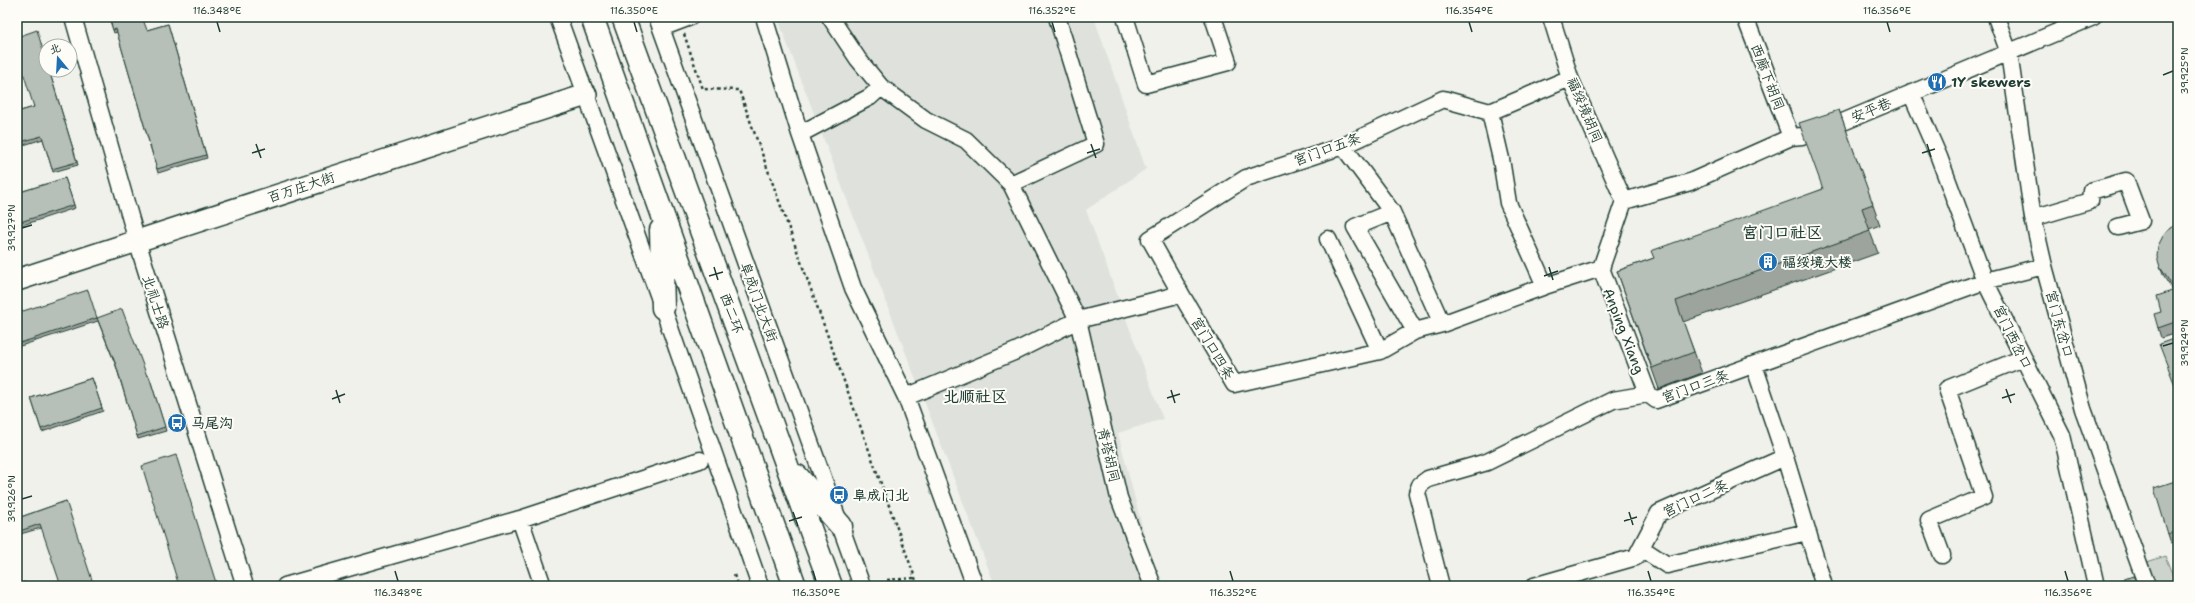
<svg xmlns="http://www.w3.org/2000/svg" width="2195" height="603" font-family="'Shantell Sans','LXGW WenKai TC',sans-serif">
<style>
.built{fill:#dfe2dc}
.green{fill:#cdd3cd;stroke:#768880}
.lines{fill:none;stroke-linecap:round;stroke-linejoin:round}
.minor-casing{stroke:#1f3d34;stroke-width:19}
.major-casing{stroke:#1f3d34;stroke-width:24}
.highway-casing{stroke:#1f3d34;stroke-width:25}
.path{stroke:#1f3d34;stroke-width:2.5;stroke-dasharray:3 3;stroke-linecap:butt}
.minor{stroke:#fdfcf7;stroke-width:16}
.major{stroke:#fdfcf7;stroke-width:21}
.highway{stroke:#fdfcf7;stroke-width:22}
.wall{fill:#9da49e;stroke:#1f3d34}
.building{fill:#b6bfb8;stroke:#1f3d34}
.ticks{fill:none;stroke:#1f3d34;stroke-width:1.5}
.labels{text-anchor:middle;stroke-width:4;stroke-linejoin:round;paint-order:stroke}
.street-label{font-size:14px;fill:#1f3d34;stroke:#fdfcf7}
.poi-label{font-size:14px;font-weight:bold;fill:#1f3d34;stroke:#fdfcf7;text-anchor:start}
.quarter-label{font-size:16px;font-weight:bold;fill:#1f3d34;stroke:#fdfcf7}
.neatline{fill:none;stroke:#1f3d34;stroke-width:1.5}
.ticks-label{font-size:10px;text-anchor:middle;fill:#1f3d34}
</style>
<rect width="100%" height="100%" fill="#f0f1eb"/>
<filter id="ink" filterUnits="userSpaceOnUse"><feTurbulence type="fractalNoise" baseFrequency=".025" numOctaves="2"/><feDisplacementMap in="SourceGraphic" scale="8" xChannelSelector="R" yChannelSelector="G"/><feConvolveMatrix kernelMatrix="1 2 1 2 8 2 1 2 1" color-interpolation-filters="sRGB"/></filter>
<g filter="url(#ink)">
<path class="built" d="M777 17H1094L1146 169 1086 210 1163 419 1118 433 1150 557 1162 586H995Z"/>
<path class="green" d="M2165 556 2177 586H2153L2144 563Z"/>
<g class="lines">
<defs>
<path id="minor" d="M73 17 137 241 245 586
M558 17 663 308 760 586
M657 17 862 586
M764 17 800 134 853 288 906 397 975 586
M1125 17 1146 84 1228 62 1213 17
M1551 17 1570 78 1624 201
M1745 17 1791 137
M1996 17 2009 53 2033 218 2044 266 2083 409 2147 586
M661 28 690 17
M881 87 926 120 966 140 1011 184 1078 320 1119 498 1153 586
M1911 93 1939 157 1985 281 2062 435 2096 586
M1490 112 1501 159 1508 203 1545 286
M800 134 870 97 881 87 858 59 830 17
M1343 146 1392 212 1442 324
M1011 184 1096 144 1057 17
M1392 212 1355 227 1415 331
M2033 218 2090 201 2091 191 2126 181 2141 221 2118 227
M1328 239 1380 351
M1601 268 1624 201 1690 182 1791 137 1802 136 1843 122 2093 17
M1601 268 1648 394
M1181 294 1150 239 1246 178 1343 146 1443 99 1490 112 1570 78
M1754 365 1785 457 1824 586
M906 397 1016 351 1078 320 1181 294 1234 384 1380 351 1415 331 1442 324 1545 286 1601 268
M1641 548 1667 565 1807 532
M1942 555 1929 520 1984 497 1947 389 2023 358
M285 586 520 519
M543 586 520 519 700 460
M1441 586 1417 493 1420 485 1428 479 1487 462 1613 400 1648 394 1656 400 1985 281 2044 266
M1534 586 1636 557 1659 513 1785 457"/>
<path id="major" d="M17 280 586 95"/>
<path id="highway" d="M592 17 795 586
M623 17 831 586
M661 230 663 308
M797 476 841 526"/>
</defs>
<use href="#minor" class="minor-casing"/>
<use href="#major" class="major-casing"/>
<use href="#highway" class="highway-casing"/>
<path class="path" d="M684 34 703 89 739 90 918 586
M734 575 738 586
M887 580 915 578"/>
<use href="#minor" class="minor"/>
<use href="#major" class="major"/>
<use href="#highway" class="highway"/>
</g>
<path class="wall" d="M109 17 147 30 168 24 207 158 158 173 117 32 114 33Z
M49 70 78 165 53 172 43 139 17 147V112L34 107Z
M1839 110 1880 225 1869 229 1878 253 1683 322 1702 373 1659 389 1617 271 1654 258 1823 189Z
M65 178 75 208 17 227V193Z
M2178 224V333L2161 338 2158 328 2161 312 2173 291 2164 277 2160 267Z
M17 313 97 318 150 379 166 431 138 439 116 366 98 321 17 347Z
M92 378 103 411 42 432 31 398Z
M2178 480V540L2171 543 2168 534Z
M66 501 41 528 17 535V516L18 518Z"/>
<path class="building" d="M109 17H142L147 30 168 24 206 155 157 169 116 29 113 30Z
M37 30 46 60V70H49L77 162 52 169 42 136 17 143V112L34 107 17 53V37Z
M1839 110 1873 204 1862 208 1870 231 1676 301 1694 352 1652 368 1617 271 1654 258 1651 251 1823 189 1799 123Z
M65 178 74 205 17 223V193Z
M2178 224V321L2158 328 2154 314 2161 312 2157 296 2175 290 2160 267 2157 257 2158 246 2163 236 2170 228Z
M88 290 97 318 17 344V313Z
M122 309 147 376H149L165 427 137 436 116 365 97 318Z
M2173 339 2178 351V393L2159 344Z
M92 378 102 408 41 429 31 398Z
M176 455 217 586H179L142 466Z
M2178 480V531L2168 534 2154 488Z
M66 501 94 586H61L40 524 17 532V516L18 518Z
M2133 576 2139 586H2105Z
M25 582 26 586H17V585Z"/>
</g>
<path class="ticks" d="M217 22 220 32M634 22 637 32M1052 22 1055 32M1469 22 1472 32M1887 22 1890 32M2163 75 2173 71M256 144 261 158M1091 144 1096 158M1927 144 1931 157M252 153 265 149M1087 153 1100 149M1922 153 1935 149M22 228 32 225M714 267 718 280M1549 267 1553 280M709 276 723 272M1544 276 1558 271M2163 346 2173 343M2006 389 2011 403M336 390 340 403M1171 390 1175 403M1167 398 1180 394M2002 398 2015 394M332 399 345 394M22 499 32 496M793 512 798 526M1629 512 1633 525M789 521 802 517M1624 521 1637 517M395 571 398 581M813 571 816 581M1230 571 1233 581M1648 571 1651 581M2065 571 2068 581"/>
<defs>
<symbol id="restaurant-disc" viewBox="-11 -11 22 22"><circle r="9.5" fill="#1f6fb2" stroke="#fdfcf7"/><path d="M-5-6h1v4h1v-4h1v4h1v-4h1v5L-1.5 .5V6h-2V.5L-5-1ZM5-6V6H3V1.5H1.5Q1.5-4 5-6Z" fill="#fff"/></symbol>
<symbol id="building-disc" viewBox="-11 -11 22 22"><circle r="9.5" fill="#1f6fb2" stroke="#fdfcf7"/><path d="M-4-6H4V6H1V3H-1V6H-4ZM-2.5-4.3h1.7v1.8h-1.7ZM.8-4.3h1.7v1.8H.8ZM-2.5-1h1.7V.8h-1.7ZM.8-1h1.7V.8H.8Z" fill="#fff"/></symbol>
<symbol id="bus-disc" viewBox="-11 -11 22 22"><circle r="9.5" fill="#1f6fb2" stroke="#fdfcf7"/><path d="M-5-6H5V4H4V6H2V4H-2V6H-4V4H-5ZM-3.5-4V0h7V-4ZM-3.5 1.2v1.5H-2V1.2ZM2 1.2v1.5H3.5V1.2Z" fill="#fff"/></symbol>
</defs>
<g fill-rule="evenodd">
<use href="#restaurant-disc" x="1926" y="71" width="22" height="22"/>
<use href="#building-disc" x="1757" y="251" width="22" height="22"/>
<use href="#bus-disc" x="166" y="412" width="22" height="22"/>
<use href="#bus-disc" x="828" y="484" width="22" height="22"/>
</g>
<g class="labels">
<g class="street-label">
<text transform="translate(1768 77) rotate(69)" y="5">西廊下胡同</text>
<text transform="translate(1585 110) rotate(67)" y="5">福绥境胡同</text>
<text transform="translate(1871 110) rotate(-23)" y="5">安平巷</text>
<text transform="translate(1327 149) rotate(-20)" y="5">宫门口五条</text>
<text transform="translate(301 187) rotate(-18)" y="5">百万庄大街</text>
<text transform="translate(156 302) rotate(72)" y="5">北礼士路</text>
<text transform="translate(759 302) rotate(70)" y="5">阜成门北大街</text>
<text transform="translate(732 313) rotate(70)" y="5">西二环</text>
<text transform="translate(2060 324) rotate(75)" y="5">宫门东岔口</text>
<text transform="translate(1624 331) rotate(69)" y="5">Anping Xiang</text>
<text transform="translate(2013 337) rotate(64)" y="5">宫门西岔口</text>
<text transform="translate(1213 348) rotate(59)" y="5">宫门口四条</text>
<text transform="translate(1695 386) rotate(-20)" y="5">宫门口三条</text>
<text transform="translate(1109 455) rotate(77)" y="5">青塔胡同</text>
<text transform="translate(1695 498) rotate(-25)" y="5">宫门口二条</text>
</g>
<g class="poi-label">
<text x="1951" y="87">1Y skewers</text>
<text x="1782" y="267">福绥境大楼</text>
<text x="191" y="428">马尾沟</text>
<text x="853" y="500">阜成门北</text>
</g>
<g class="quarter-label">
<text x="1782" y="238">宫门口社区</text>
<text x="975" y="402">北顺社区</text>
</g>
</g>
<rect width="2195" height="603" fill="none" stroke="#fdfcf7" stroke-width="44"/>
<g transform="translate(58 58) rotate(342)"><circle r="19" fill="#fdfcf7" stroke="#a4b0a9"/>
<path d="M0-3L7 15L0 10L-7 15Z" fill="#1f6fb2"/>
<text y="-6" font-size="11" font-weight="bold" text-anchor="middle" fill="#1f3d34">北</text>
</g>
<rect x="22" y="22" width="2151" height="559" class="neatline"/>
<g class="ticks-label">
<text x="217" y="14">116.348°E</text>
<text x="634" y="14">116.350°E</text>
<text x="1052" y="14">116.352°E</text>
<text x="1469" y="14">116.354°E</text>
<text x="1887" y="14">116.356°E</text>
<text transform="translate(2184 71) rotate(-90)" y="4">39.925°N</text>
<text transform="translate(11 228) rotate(-90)" y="4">39.927°N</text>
<text transform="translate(2184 343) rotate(-90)" y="4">39.924°N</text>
<text transform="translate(11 499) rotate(-90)" y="4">39.926°N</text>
<text x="398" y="596">116.348°E</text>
<text x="816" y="596">116.350°E</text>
<text x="1233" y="596">116.352°E</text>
<text x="1651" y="596">116.354°E</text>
<text x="2068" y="596">116.356°E</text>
</g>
</svg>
